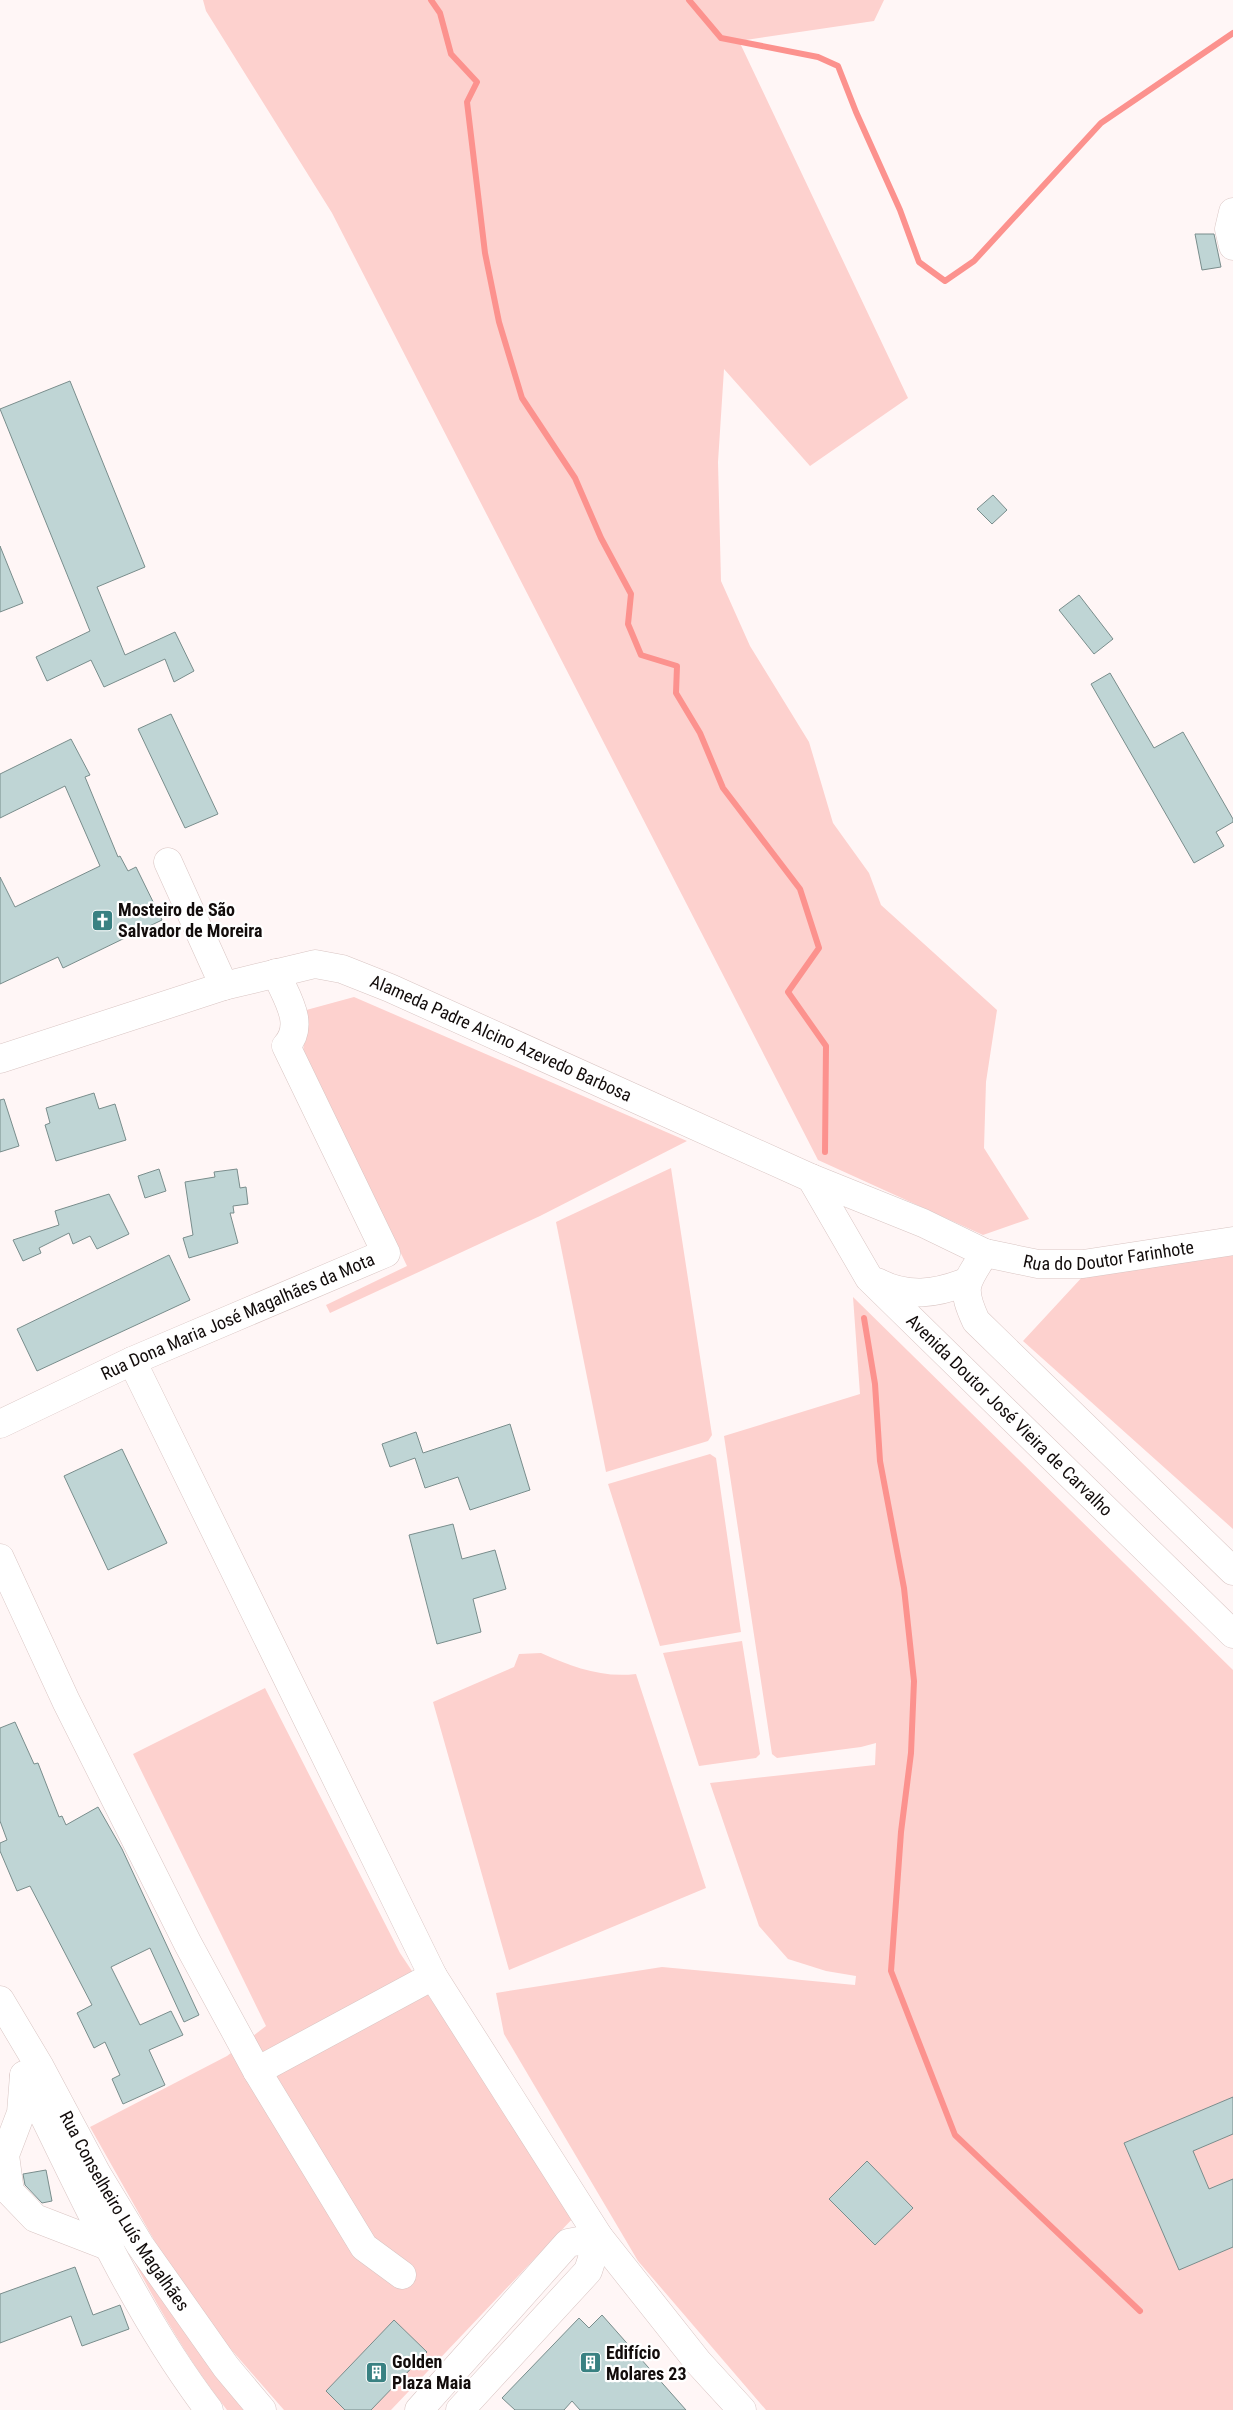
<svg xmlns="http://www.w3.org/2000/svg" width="1233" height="2410" font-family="'Roboto Condensed',sans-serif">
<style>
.green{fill:#fdd1ce}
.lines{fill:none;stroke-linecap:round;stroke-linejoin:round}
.stream{stroke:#fc928e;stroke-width:6}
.building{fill:#bfd5d5;stroke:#798d8c}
.minor-casing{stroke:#d9c5c3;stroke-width:29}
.major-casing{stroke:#d9c5c3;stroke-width:29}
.minor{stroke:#fff;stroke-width:28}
.major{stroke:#fff;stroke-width:28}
.labels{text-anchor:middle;stroke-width:4.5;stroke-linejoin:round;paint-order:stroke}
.poi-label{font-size:18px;font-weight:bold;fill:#120c0b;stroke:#fff;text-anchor:start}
.street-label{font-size:18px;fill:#120c0b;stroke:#fff}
</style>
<rect width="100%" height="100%" fill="#fff6f6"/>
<path class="green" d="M203 0H884L874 21 739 41 908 398 810 466 724 369 718 462 721 581 750 646 809 742 833 823 869 873 881 905 997 1010 986 1082 984 1148 1029 1219 983 1235 818 1160 332 213 206 11Z
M354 997 687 1141 540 1216 330 1313 326 1305 407 1266 303 1051 305 1037 299 1012Z
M671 1168 712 1435 708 1441 606 1472 556 1222Z
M1233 1253V1529L1023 1341 1085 1274Z
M853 1297 1233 1670V2410H766L638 2261 504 2034 496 1993 662 1967 855 1985 856 1976 826 1971 788 1959 759 1926 710 1783 875 1765 876 1743 861 1747 777 1758 772 1754 724 1436 860 1394Z
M710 1454 716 1458 741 1632 660 1646 608 1484Z
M742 1641 760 1754 756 1758 699 1766 663 1653Z
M541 1653C573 1667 601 1678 636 1674L706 1888 509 1970 433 1702 514 1667 519 1654Z
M265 1688 400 1953 575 2216 391 2410H284L188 2300 90 2127 227 2056 266 2026 133 1754Z
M110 2214 251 2410H227C180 2350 144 2282 110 2214Z"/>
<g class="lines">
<path class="stream" d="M431 0 440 13 451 54 477 82 467 102 485 253 499 322 522 398 575 478 601 538 631 594 628 624 641 655 677 666 676 693 700 733 723 788 800 889 819 948 788 992 826 1046 825 1152
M689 0 721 38 818 57 838 66 856 112 900 210 919 262 945 281 974 261 1101 123 1233 33
M864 1318 875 1384 880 1461 904 1588 914 1681 911 1753 901 1832 891 1971 955 2135 1140 2311"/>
</g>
<path class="building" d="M1195 234H1214L1221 267 1202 270Z
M70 381 145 567 97 587 125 655 175 632 194 671 174 682 165 659 104 687 91 660 47 681 36 657 90 631 0 409Z
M993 495 1007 510 992 524 977 509Z
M0 546 23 603 0 612Z
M1079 595 1113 639 1094 654 1059 610Z
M1110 673 1154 748 1183 732 1233 819V822L1216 832 1224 846 1194 863 1091 684Z
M171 714 218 814 185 828 138 729Z
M71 739 90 775 85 777 118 857 120 856 128 871 136 867 162 920 63 968 58 957 0 984V877L15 907 100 866 65 786 0 818V774Z
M94 1093 99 1109 115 1104 126 1140 56 1161 45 1125 50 1123 46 1108Z
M4 1099 19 1146 0 1152V1100Z
M159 1169 166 1191 145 1198 138 1176Z
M237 1169 240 1188 246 1187 248 1204 233 1206 234 1213H230L238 1243 189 1258 183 1238 193 1235 185 1182 215 1177 214 1172Z
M109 1194 129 1234 97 1249 90 1236 73 1244 69 1233 39 1248 41 1253 23 1261 13 1240 59 1225 55 1211Z
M169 1255 190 1300 37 1371 17 1329Z
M510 1424 530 1490 470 1510 458 1477 425 1488 415 1458 390 1467 382 1444 416 1432 423 1453Z
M122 1449 167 1543 108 1570 64 1476Z
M453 1524 462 1559 495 1550 506 1589 473 1599 481 1632 437 1644 409 1535Z
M15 1722 34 1764 38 1763 59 1817 62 1816 66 1825 98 1807 122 1849 199 2015 184 2022 150 1948 111 1967 140 2025 171 2011 183 2035 149 2050 165 2085 123 2104 112 2079 120 2075 105 2042 94 2048 77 2013 92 2005 30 1886 17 1891 0 1851V1843L7 1840 0 1821V1728Z
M1233 2097V2134L1193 2151 1209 2189 1233 2179V2247L1179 2270 1124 2143Z
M867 2161 913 2208 875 2245 829 2199Z
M46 2170 52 2201 42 2203 25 2185 23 2174Z
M75 2267 93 2315 120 2305 129 2329 82 2346 71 2316 0 2343V2294Z
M602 2315 686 2410H580L572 2401 564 2410H515L502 2398 579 2318 589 2328Z
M394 2320 427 2352 371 2410H345L326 2391Z"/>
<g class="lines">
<defs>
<g id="minor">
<path d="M1233 212 1229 229 1233 246"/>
<path d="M168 862 224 986"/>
<path id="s1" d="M811 1178 869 1278 1233 1634"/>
<path d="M985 1253C966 1282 960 1287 976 1321L1233 1571"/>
<path d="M877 1282C908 1298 935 1294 966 1282"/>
<path d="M132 1361 433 1976 599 2237 698 2362 742 2410"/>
<path id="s2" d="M0 1424 132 1361 386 1253 286 1046C306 1024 286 997 276 973"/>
<path d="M0 1558 66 1701 188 1944 257 2071 364 2247 402 2275"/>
<path d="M257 2071 433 1976"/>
<path d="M24 2075 21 2113 5 2155 10 2192 35 2218 110 2247"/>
<path d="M419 2410 568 2243 599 2237 588 2271 460 2410"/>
</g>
<g id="major">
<path id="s3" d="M0 1059 224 986 315 964 342 969 390 988 811 1178 923 1223 985 1253 1038 1264H1083L1233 1241"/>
<path id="s4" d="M0 2000 40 2067 97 2174 140 2245 226 2367 262 2410"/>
<path d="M24 2076C81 2189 132 2309 209 2410"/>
</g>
</defs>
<use href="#minor" class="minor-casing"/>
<use href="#major" class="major-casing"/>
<use href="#minor" class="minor"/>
<use href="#major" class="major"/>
</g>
<defs>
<symbol id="church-square" viewBox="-11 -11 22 22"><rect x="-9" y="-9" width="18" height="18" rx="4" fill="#398182" stroke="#fff"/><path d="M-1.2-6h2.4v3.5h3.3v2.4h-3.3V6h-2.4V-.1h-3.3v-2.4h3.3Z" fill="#fff"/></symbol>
<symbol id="building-square" viewBox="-11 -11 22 22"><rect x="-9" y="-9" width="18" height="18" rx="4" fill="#398182" stroke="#fff"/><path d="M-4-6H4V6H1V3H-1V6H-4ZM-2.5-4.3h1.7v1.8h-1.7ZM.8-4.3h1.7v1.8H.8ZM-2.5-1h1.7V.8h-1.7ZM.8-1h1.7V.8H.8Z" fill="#fff"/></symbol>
</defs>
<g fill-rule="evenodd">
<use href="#church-square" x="90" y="908" width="25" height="25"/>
<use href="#building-square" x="578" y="2350" width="25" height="25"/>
<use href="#building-square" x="364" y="2360" width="25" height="25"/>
</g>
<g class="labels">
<g class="poi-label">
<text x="118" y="916">Mosteiro de São<tspan x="118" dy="21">Salvador de Moreira</tspan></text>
<text x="606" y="2359">Edifício<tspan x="606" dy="21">Molares 23</tspan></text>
<text x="392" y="2368">Golden<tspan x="392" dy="21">Plaza Maia</tspan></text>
</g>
<g class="street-label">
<text dy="6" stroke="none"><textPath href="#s3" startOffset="530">Alameda Padre Alcino Azevedo Barbosa</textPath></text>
<text dy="6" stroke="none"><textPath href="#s3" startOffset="1185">Rua do Doutor Farinhote</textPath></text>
<text dy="6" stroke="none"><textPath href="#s2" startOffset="261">Rua Dona Maria José Magalhães da Mota</textPath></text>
<text dy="6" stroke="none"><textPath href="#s1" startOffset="312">Avenida Doutor José Vieira de Carvalho</textPath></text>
<text dy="6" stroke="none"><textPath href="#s4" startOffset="245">Rua Conselheiro Luís Magalhães</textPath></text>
</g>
</g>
</svg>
